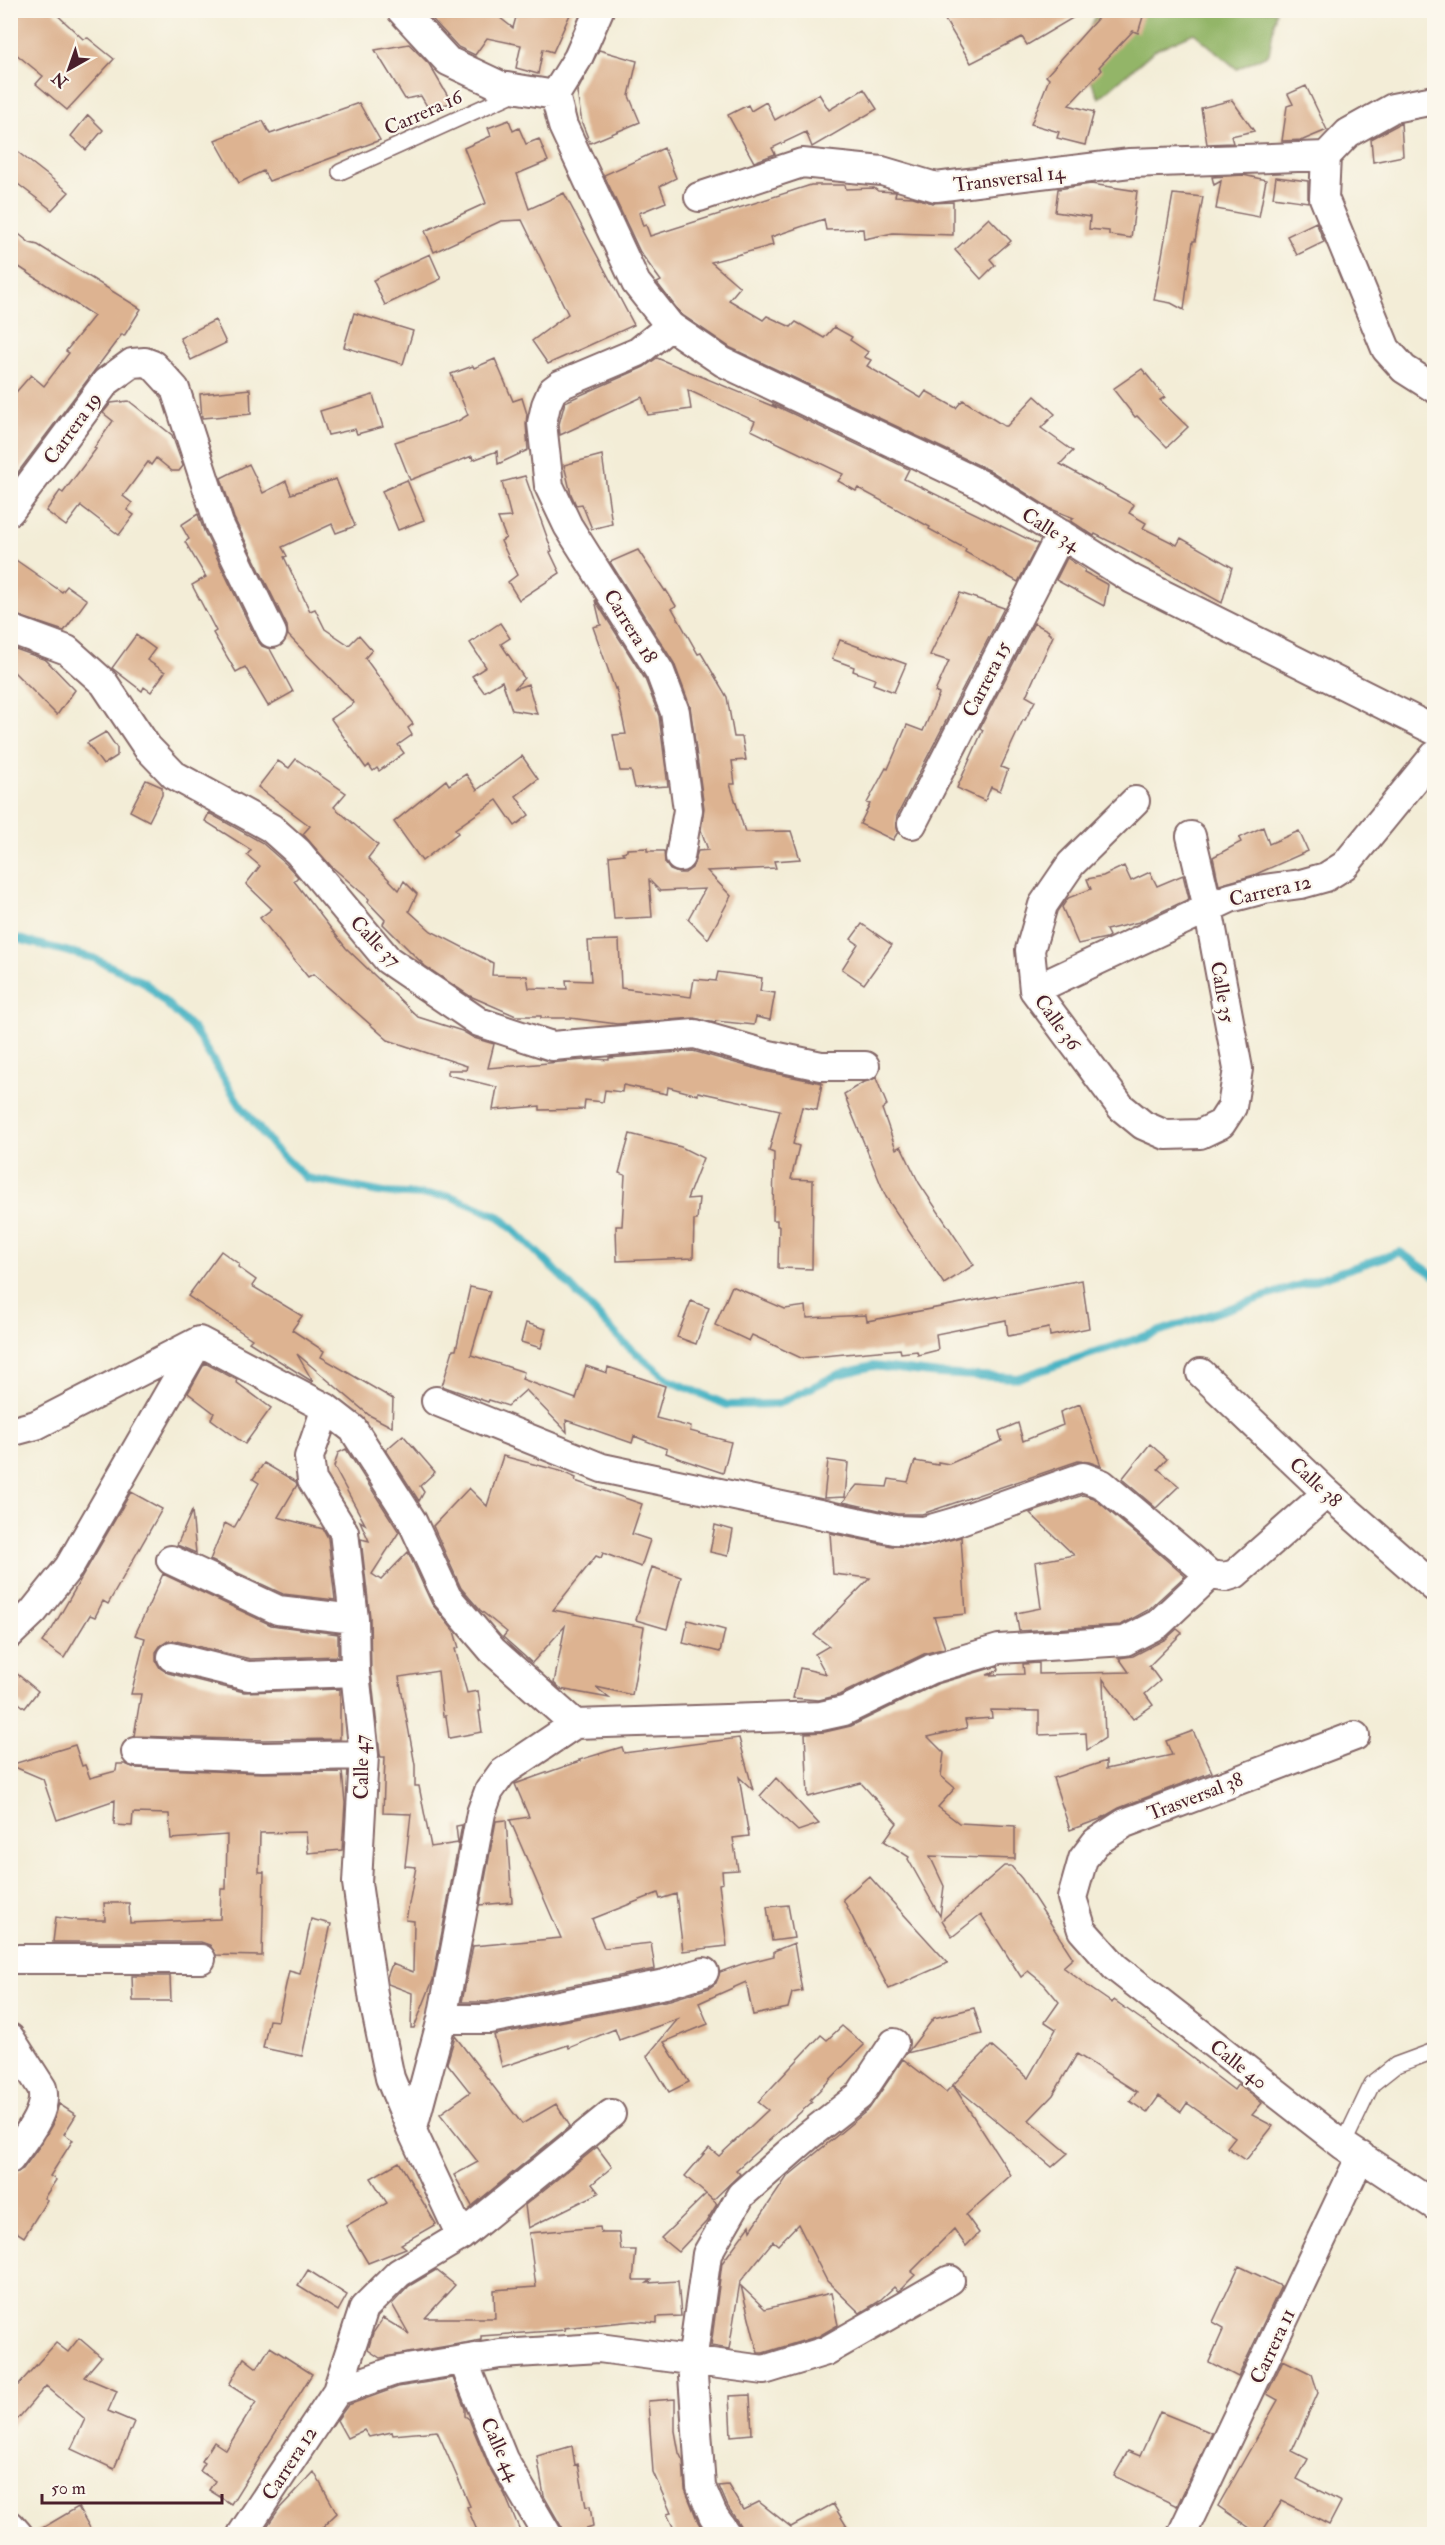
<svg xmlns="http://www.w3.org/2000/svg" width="1445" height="2545" font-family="'IM FELL Double Pica',serif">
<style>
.forest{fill:#93b568;stroke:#6e6a4a;stroke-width:1.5}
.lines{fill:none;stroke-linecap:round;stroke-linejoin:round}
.stream{stroke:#48b4c4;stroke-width:8}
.building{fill:#ddb391}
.service-casing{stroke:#856767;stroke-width:18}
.minor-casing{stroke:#856767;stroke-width:32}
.service{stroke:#fff;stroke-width:15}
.minor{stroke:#fff;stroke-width:28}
.labels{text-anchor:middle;stroke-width:4.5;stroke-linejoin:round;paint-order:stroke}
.street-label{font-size:20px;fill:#4a1f2b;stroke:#fbf7ec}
</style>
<rect width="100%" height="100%" fill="#fbf7ec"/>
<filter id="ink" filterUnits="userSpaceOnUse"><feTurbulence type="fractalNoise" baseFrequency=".0167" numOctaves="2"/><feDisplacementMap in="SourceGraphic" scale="12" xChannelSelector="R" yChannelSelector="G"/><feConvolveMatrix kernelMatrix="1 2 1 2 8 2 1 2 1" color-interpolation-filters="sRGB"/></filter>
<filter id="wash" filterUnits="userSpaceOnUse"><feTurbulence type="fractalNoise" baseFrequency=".008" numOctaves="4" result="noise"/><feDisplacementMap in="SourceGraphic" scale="24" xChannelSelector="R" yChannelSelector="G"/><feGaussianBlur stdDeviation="1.35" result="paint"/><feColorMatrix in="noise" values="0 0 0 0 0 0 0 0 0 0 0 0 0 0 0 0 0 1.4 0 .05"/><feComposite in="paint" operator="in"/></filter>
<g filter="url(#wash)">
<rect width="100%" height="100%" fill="#f3edd7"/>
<path class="forest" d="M1098 11H1276L1269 54 1237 69 1194 33 1155 50 1099 98 1078 52Z"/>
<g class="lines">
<path class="stream" d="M10 937 93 958 144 982 194 1030 240 1105 274 1147 306 1178 384 1193 450 1196 500 1217 557 1272 624 1343 669 1380 727 1405 778 1404 837 1375 873 1366 939 1374 1018 1378 1400 1252 1434 1275"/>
</g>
<g id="blocks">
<path class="building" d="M10 10H52L83 39 88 38 114 59 67 110 36 84 43 76 10 49Z
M424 10H490L513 28 518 10H572L553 52 543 49 538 74 516 68 521 45 487 38 475 55 458 47Z
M939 10H1086L1027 45 1022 37 971 63Z
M1105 10H1145L1138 33 1133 31 1099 67 1102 70 1069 105 1094 112 1085 145 1057 138 1059 132 1031 124 1049 79 1046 76Z
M409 44 429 64 452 103 428 108 421 96 405 99 375 50Z
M599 50 637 61 629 96 640 122 590 143 582 123 577 92Z
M1306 86 1327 130 1303 140 1282 141 1287 106 1293 104 1288 94Z
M864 89 877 109 812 147 806 132 772 148 775 154 754 162 728 115 748 105 751 111 766 102 775 120 819 94 829 110Z
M1232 100 1254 131 1231 136 1233 143 1207 144 1201 108Z
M359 103 380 140 269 181 263 171 239 183 215 140 263 121 270 134Z
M88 115 103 130 86 150 71 136Z
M509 120 513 131 519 128 526 144 539 139 548 161 517 174 529 209 564 193 634 325 548 364 532 341 568 314 522 220 501 221 434 252 425 231 486 203 464 148 491 136 488 128Z
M1401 123 1403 156 1373 162 1371 139Z
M10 146 69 192 52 210 10 178Z
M664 148 676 178 660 186 666 202 639 213 643 226 646 225 650 236 811 185H845L846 189 874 188 878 191 896 192 895 196 913 197 932 203 953 202V235L893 233 864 239 863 229 826 230 824 219 771 237 773 245 711 262 740 287 729 300 763 320 767 316 791 327 796 322 824 338 834 327 852 337 850 340 868 352 864 357 871 360 867 366 921 398 926 391 956 408 963 400 1004 426H1007L1035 396 1055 414 1041 428 1073 451 1060 464 1134 505 1129 513 1146 523 1143 528 1177 545 1181 538 1232 567 1222 603 1121 547 1095 534 1094 536 1071 521 1074 518 1051 509 991 471 731 348 681 314 657 283 661 281 640 252 604 175Z
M1243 175 1266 180 1259 217 1216 209 1221 181 1214 185 1212 177Z
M1276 177 1308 181V202L1273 197Z
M1091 184 1137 191 1131 238 1109 235V231L1089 229 1090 217 1055 212 1058 189Z
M1173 194 1203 197 1195 241H1193L1184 310 1171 303 1154 300Z
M989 218 1011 241 990 259 995 265 981 279 955 250Z
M1316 222 1324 242 1297 255 1287 236Z
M10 227 30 243 38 245 141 309 124 336 122 334 10 483V399L31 375 44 386 69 353 66 351 94 316 10 261Z
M430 254 441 279 385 305 373 280Z
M354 313 413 331 403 364 344 347Z
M215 320 226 343 191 360 180 338Z
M657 358 777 408 772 404 909 469 904 479 1038 544 1018 582 965 552 966 549 929 529 930 527 858 488 856 491 838 481 843 474 751 430 755 421 688 390 691 409 648 415 642 397 560 435 559 424 565 402 644 367Z
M495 359 513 401 522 398 527 414 526 424 528 450 498 464 497 451 473 460 472 456 410 480 395 442 458 421 468 415 451 374 473 366 474 368Z
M1142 369 1165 397 1160 400 1188 427 1167 447 1137 416 1135 417 1113 389Z
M250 389 251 414 202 418 200 394Z
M373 395 383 427 357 434 355 429 328 435 320 411Z
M129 401 172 435 183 466 179 471H172L156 458 151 465 148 462 123 496 132 503 127 510 134 515 119 535 81 506 66 526 46 511 60 491 63 493 96 449 94 448 113 421 103 413 111 403Z
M602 455 612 524 592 529 582 504 576 505 571 494 564 465Z
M249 464 263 493 286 481 291 494 336 479 355 526 336 533 332 524 282 547 287 556 284 557 310 611 315 609 325 629 349 645 359 635 372 650 365 658 413 724 408 728 412 735 398 745 404 753 379 771 377 768 373 771 369 765 366 768 331 719 354 703 288 635 287 626 234 518 221 478Z
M525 476 552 551 550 552 560 573 519 600 508 582 517 575 501 541 506 538 498 518 511 517 502 482Z
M407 480 424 520 398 530 382 491Z
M198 514 204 531 257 640 262 646 270 649 293 692 268 706 245 667 236 672 213 633 216 631 192 585 206 577 185 542 189 539 181 525Z
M638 550 665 591 666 590 676 606 672 608 698 654 701 653 727 697 734 737H742L746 760 732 761 735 784H730L745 832 791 831 800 859 774 861 776 868 707 871 731 896 708 939 688 919 705 889 660 891 649 880 652 917 614 919 609 856 624 854 622 852 627 851V849L647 848V851H664L665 863 670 870 678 873H685L692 868 698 851 708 850 701 830 704 808 690 706 674 663 610 562Z
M10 556 62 592 67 586 87 600 64 631 10 613Z
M1067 558 1085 570 1084 572 1108 585 1104 606 1056 580Z
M960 593 1004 608 897 816 896 824 898 832 893 840 860 824 870 804 867 803 886 768 888 769 907 725 923 731 939 694 935 692 949 661 930 655Z
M595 600 645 679 659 716 668 786 635 788 631 771H620L613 735 626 734 616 688 615 689 593 627 601 625Z
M500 623 510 638 501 644 524 678 514 689 528 684 537 714 512 710 502 681 484 692 472 676 486 667 470 643Z
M1034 623 1049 631 1048 633 1053 636 1026 696 1035 701 1025 720H1023L1001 767 1008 770 1000 791 991 787 985 801 957 788 983 730 980 728Z
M136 635 155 649 147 660 165 672 151 692 144 687 142 691 112 668Z
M840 640 906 664 894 692 873 684 875 679 853 671 854 667 832 659Z
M10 647 46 660 75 690 57 715 10 668Z
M106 732 117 748V756L103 765 87 743Z
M522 756 538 779 516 796 529 815 515 826 497 800 455 829 458 833 422 861 394 822 446 780 449 785 466 774 477 790Z
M296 759 346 793 334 807 378 845 368 858 399 890 404 881 417 894 409 911 431 931 493 963 492 975 527 976 529 988 567 989 566 980 591 981 588 941 619 940 621 988 691 997 694 979 716 981 718 972 762 978 760 991 775 993 770 1020 756 1017 754 1025 716 1021 715 1023 694 1018 617 1024 570 1018H541V1016H516L470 996 425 966 383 924 385 920 368 902 369 899 331 866 303 834 310 826 258 787 278 761 289 768Z
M146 780 162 787V795L149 821 130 811Z
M209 813 261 842 286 864 298 877 294 881 346 948 418 1017 462 1031 474 1038 494 1044 488 1068 596 1059 609 1060V1058L693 1051 764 1071 822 1083 817 1110 802 1107 793 1144 799 1146 791 1179 813 1180 812 1269 778 1268 779 1226H777V1220H773L774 1153 769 1151 780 1110 698 1092V1095L668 1087 667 1094 623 1085 622 1092 605 1090 603 1102 585 1100 584 1109 540 1110V1106L493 1110 497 1087 448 1075V1070H466L467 1066 388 1040 313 974 308 977 260 918 272 909 246 884 260 866 247 855 251 850 205 821Z
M1263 827 1269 844 1299 831 1308 851 1254 875 1219 885 1213 857 1241 842 1239 838Z
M1124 866 1131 881 1150 872 1157 886 1183 875 1189 899 1139 922 1106 930 1109 936 1106 938 1078 944 1062 907 1068 898 1091 889 1087 879 1103 876Z
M862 924 892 945 864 984 842 969 858 944 851 939Z
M876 1078 887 1105 882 1109 896 1149 901 1146 919 1183 974 1265 944 1284 886 1197 844 1094 862 1083Z
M630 1134 681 1147 703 1158 687 1199 699 1198 697 1220H694L693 1258 617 1261 616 1226H622L625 1175 619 1173Z
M221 1251 239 1264 238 1267 256 1280 252 1286 302 1316 292 1330 324 1351 321 1357 393 1399 392 1427 369 1415 297 1354 313 1382 249 1342 252 1339 188 1296Z
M1082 1280 1089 1328 1050 1336 1049 1328 1008 1336 1006 1320 936 1334 938 1350 918 1355 917 1351 901 1353 900 1349 801 1358 752 1335 749 1341 715 1325 732 1286 785 1309 806 1306 807 1318 866 1315 867 1321Z
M470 1287 490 1291 471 1355 524 1372 522 1379 576 1399 586 1366 607 1373 608 1367 665 1386 656 1418 691 1427 690 1431 731 1442 723 1473 684 1460 666 1453 667 1449 634 1436 632 1443 566 1420 567 1432 526 1390 508 1406 489 1400 488 1402 442 1386 453 1350H456Z
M691 1301 709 1308 696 1344 677 1337Z
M526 1323 546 1329 541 1348 521 1342Z
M205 1363 237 1380 236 1382 271 1408 245 1444 211 1419 214 1413 188 1393Z
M1080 1404 1101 1466 1089 1462 1078 1461 922 1514H897L843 1502 857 1485 887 1487 889 1479 908 1482 915 1461 938 1465V1462L949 1464 1002 1441 999 1431 1018 1423 1023 1441 1063 1425 1060 1412Z
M403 1435 435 1472 420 1486 424 1492 419 1501 386 1450Z
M1150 1444 1167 1459 1158 1469 1179 1486 1156 1508 1122 1479Z
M346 1449 399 1532 372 1574 381 1580 408 1552 432 1604 454 1631 459 1648 455 1649 467 1693 478 1691 481 1711H479L482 1732 449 1738 446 1716H443L438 1671 399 1677 415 1765V1786H419L431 1847 458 1843 456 1826 462 1825 433 1980 414 2028H411L412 1993 388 1984 387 1977 392 1964 413 1972 414 1921 406 1920 416 1867 405 1866 411 1814 383 1813 385 1757H381L380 1754 371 1671 370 1617 361 1539 369 1541 360 1521 365 1524 334 1467 338 1453Z
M503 1456 560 1471 576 1478 575 1481 642 1504 632 1534 650 1540 641 1567 603 1553 601 1558 596 1556 553 1610 644 1627 632 1695 596 1687 609 1698 560 1689 554 1683 565 1626 532 1663 503 1637 507 1632 480 1610 461 1588 433 1526 469 1488 487 1506Z
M828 1460 848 1463 845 1497 824 1498Z
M264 1463 296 1482 297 1485 278 1517 323 1529 328 1538 335 1600 283 1594 210 1560 225 1523 234 1528 259 1483 253 1479Z
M131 1492 162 1509 108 1604 103 1601 95 1617 90 1615 64 1658 42 1642 52 1629Z
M1083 1495 1094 1498 1185 1576 1148 1610 1121 1625 1019 1631 1016 1613 1041 1608 1035 1562 1074 1555 1030 1513Z
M192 1511 196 1553 177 1545Z
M715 1525 733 1530 728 1556 710 1552Z
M830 1533 892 1546 923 1547 961 1537 966 1614 934 1617 945 1648 924 1654 839 1695 819 1700 793 1698 800 1668 826 1674 815 1654 829 1646 814 1635 870 1578 833 1574Z
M652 1567 681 1577 667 1629 636 1620Z
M163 1574 271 1625 338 1634V1656L250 1659 176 1641H168L160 1646 156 1652V1661L160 1668 168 1673 244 1692 340 1689V1739L263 1740 134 1736 141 1694H131L145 1638 135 1635Z
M688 1620 725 1630 720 1652 683 1643Z
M1177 1629 1182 1633 1149 1666 1160 1681 1145 1694 1153 1705 1133 1719 1103 1679 1105 1738 1087 1750 1086 1733 1039 1735V1711L991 1710 992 1718 965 1720 967 1728 928 1737 944 1753 941 1776 955 1788 938 1807 959 1823 1015 1826V1859L930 1856 944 1886 940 1916 908 1859 909 1857 884 1841 897 1823 861 1783 808 1797 805 1733 825 1732 851 1726 937 1684 998 1666 999 1670 987 1675 1024 1674 1023 1664 1039 1663V1674L1129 1672 1119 1658 1133 1656 1166 1639Z
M10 1668 38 1691 25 1708 10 1696Z
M1193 1731 1212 1772 1119 1808 1100 1819 1070 1830 1053 1778 1106 1761V1769L1172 1755 1166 1741Z
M739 1738 753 1790 739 1777 749 1836 733 1838 738 1870 722 1871 723 1883 719 1884 727 1946 683 1951 676 1894 660 1899 658 1893 592 1919 604 1948 651 1943 655 1969 487 2002H462L473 1946 561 1938 510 1820 529 1817 515 1784 580 1761 579 1760 622 1747 624 1753Z
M75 1745 82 1766 85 1765 90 1778 116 1771 117 1764H125L135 1768 262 1773 342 1772 345 1803 342 1850 308 1853 306 1832 260 1833 259 1872H264L262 1956 216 1955 210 1945 201 1942H53L56 1917 78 1920H105L104 1903H129L130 1923 220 1919 221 1889H226L227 1835 171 1839 169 1814 133 1813 132 1826 114 1825 115 1800 57 1820 43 1779 10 1765Z
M776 1778 819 1824 798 1831 760 1796Z
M506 1820 512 1902 480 1905 496 1821Z
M1004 1866H1011L1022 1879 1073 1958 1063 1967 1093 1990 1112 2003 1114 2000 1145 2022 1234 2090 1238 2084 1262 2103 1252 2115 1273 2126 1246 2160 1227 2147 1235 2137 1187 2103 1181 2112 1159 2096 1147 2113 1130 2101 1137 2092 1077 2054 1053 2095 1029 2120 1068 2153 1052 2167 953 2085 1011 2175 966 2215 979 2233 966 2246 954 2229 911 2272 915 2275 902 2288 898 2291 894 2287 878 2302 860 2313 827 2281 798 2224 778 2245 773 2241 740 2282 729 2349 711 2346 722 2263 750 2225 751 2230 787 2177 869 2109 903 2059 946 2092 991 2046 1028 2078 1056 2029 1045 2022 1059 2002 1044 1984 1028 1971 1021 1977 981 1914 952 1937 942 1920Z
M869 1876 876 1884 948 1963 889 1989 843 1899Z
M788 1905 794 1938 772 1941 767 1907Z
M311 1919 331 1924 302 2056 263 2048 269 2020 278 2021 289 1971 300 1974Z
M794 1943 802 1991 792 1993 788 2008 753 2015 746 1982 699 2003 708 2024 664 2042 689 2082 669 2092 647 2056 678 2019 619 2040 615 2029 569 2048 568 2045 502 2067 494 2035 670 2000 709 1988 716 1983 720 1972 742 1964 774 1956V1951Z
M132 1976H170L171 2001H133Z
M974 2008 982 2034 907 2053 934 2018Z
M842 2026 864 2045 810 2100 812 2102 736 2170 740 2174 713 2200 685 2176 709 2148 719 2156 768 2110 758 2102 821 2035 827 2040Z
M455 2036 522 2124 556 2104 570 2126 472 2206 454 2175 478 2162 440 2114 470 2092 447 2063Z
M59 2104 76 2115 64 2134 73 2140 50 2176 56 2180 44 2198 47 2200 24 2237 10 2228V2175L23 2169 41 2144 53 2123Z
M597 2147 612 2167 592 2184 599 2193 528 2228 525 2205Z
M399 2162 436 2224 401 2244 406 2248 368 2263 346 2226 387 2203 371 2178Z
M706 2194 717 2204 706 2222 678 2252 661 2238Z
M600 2227 601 2233H619L621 2250H636L633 2280H651L647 2283 678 2281 681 2316 657 2317V2323L634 2321 564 2328 565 2330 481 2336V2340L380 2358 368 2350 373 2333 383 2318 409 2334 392 2304 409 2286 436 2270 455 2285 425 2318H495L494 2290 536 2287 529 2233Z
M1239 2266 1281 2286 1238 2377 1209 2362 1224 2328 1213 2322Z
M308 2270 347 2295 338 2311 298 2286Z
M741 2286 765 2309 831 2293 838 2325 819 2336 763 2353H758Z
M79 2338 101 2357 84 2377 117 2391 108 2411 134 2422 114 2469 71 2449 85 2419 46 2386 10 2428V2394L56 2343 68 2352Z
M270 2347 312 2374 231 2504 209 2490 215 2481 200 2471 205 2463 202 2461 214 2442 226 2450 256 2402 229 2385 244 2358 257 2368Z
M1283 2360 1312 2374 1318 2393 1292 2451 1308 2459 1297 2479 1341 2502 1329 2525 1282 2501 1260 2535 1218 2506 1278 2400 1267 2394Z
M453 2378 465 2409V2416L469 2419 488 2465 505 2495 522 2535H479L467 2507 470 2506 437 2431 393 2435 392 2432 369 2437 364 2430 347 2438 337 2420 348 2405 398 2387Z
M750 2395 752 2434 731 2436 729 2396Z
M675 2399V2431L679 2453 683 2461 685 2489 698 2522 706 2535H677L667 2514 671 2513 653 2472 648 2401Z
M1160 2412 1212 2433 1177 2506 1114 2476 1128 2451 1140 2456Z
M572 2446 575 2465 578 2464 586 2507 590 2506 593 2527 580 2531 581 2535H563L561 2526 544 2496 537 2456Z
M314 2472 337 2513 314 2535H261L279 2509Z
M728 2485 743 2510 759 2502 791 2527 833 2504 852 2535H754L741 2527 728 2507 719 2486Z
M78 2507 94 2535H34V2533Z"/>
</g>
</g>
<g filter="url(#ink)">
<use href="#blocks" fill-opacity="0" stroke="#856767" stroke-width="1.5"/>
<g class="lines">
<defs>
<path id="service" d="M340 172 517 92
M1343 2145 1372 2084 1396 2065 1434 2051"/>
<path id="minor" d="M401 10 448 61 501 86 555 95
M599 10 578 58 555 95 563 126 636 283 670 326 723 362 984 486 1132 579 1434 730
M1434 100 1393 108 1348 133 1326 156 1324 198 1386 349 1404 369 1434 388
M699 197 802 163 882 171 936 187 1130 163 1326 156
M670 326 638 352 560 385 552 391 546 405 542 423 549 486 568 526 660 672 675 712 688 810 680 857
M10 511 106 382 132 363 145 362 153 365 175 389 219 524 272 633
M10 629 67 650 104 683 147 747 174 775 271 828 298 852 388 960 479 1022 552 1046 695 1034 769 1055 821 1066H865
M1135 801 1071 864 1043 905 1030 950 1034 990 1121 1107 1143 1125 1166 1135 1200 1134 1221 1124 1232 1107 1238 1069 1208 908 1191 836
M912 824 1061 534
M1034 990 1230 898 1264 889 1301 884 1326 877 1345 865 1434 756
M1201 1373 1327 1493 1434 1587
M436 1401 602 1468 895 1530 924 1531 955 1522 1083 1477 1102 1484 1210 1575
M326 1408 309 1457 312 1480 344 1532 354 1619 355 1672 364 1755 357 1883 374 2001 390 2078 412 2131
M10 1432 36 1425 199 1341 326 1408 353 1429 412 1521 447 1597 493 1651 575 1724 821 1716 844 1711 931 1669 999 1649 1125 1641 1158 1624 1210 1575 1225 1577 1235 1574 1327 1493
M171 1560 278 1610 354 1619
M10 1634 33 1612 69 1567 199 1341
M172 1657 248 1676 355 1672
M1355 1736 1125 1823 1096 1842 1083 1859 1072 1898 1082 1930 1115 1967 1343 2145 1434 2205
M136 1752 263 1757 364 1755
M10 1959H201
M442 2019H489L665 1984 704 1972
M10 2038 42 2088C49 2112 23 2140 10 2159
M461 2236 412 2131 442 2019 481 1813 489 1791 502 1773 575 1724
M463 2360 503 2459 547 2534
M337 2391 394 2371 500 2354 599 2348 764 2370 826 2351 950 2280
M10 2525 18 2534
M242 2534 337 2391 364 2308 399 2273 461 2236 611 2114
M726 2534 713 2515 701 2487 692 2362 707 2254 741 2195 808 2136 859 2096 894 2043
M1182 2534 1361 2156"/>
</defs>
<use href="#service" class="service-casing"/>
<use href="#minor" class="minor-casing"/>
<use href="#service" class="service"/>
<use href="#minor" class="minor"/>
</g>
</g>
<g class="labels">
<g class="street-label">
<text transform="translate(423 112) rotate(-24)" y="7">Carrera 16</text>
<text transform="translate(1009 178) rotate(-7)" y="7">Transversal 14</text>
<text transform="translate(72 428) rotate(-54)" y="7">Carrera 19</text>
<text transform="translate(1051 529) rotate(32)" y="7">Calle 34</text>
<text transform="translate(631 626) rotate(58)" y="7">Carrera 18</text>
<text transform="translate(986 679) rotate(-63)" y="7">Carrera 15</text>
<text transform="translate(1270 890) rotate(-13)" y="7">Carrera 12</text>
<text transform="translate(376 941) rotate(46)" y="7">Calle 37</text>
<text transform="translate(1223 992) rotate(80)" y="7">Calle 35</text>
<text transform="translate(1058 1022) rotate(54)" y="7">Calle 36</text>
<text transform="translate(1316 1482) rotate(43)" y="7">Calle 38</text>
<text transform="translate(361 1767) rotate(-90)" y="7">Calle 47</text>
<text transform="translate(1195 1796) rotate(-21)" y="7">Trasversal 38</text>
<text transform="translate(1239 2064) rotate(38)" y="7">Calle 40</text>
<text transform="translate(1272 2346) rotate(-65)" y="7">Carrera 11</text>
<text transform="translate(501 2449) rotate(65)" y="7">Calle 44</text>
<text transform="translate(289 2463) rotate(-57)" y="7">Carrera 12</text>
</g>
</g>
<rect width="1445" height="2545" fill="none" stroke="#fbf7ec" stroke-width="36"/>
<g transform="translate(69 69) rotate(220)" stroke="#fbf7ec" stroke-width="4.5" paint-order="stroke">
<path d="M0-4.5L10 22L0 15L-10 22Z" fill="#4a1f2b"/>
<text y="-9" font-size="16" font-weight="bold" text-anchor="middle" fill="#4a1f2b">N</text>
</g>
<path d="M42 2494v9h180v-9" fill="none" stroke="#4a1f2b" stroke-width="3"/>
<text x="51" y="2494" font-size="18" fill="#4a1f2b" stroke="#fbf7ec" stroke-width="4.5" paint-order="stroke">50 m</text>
</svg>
